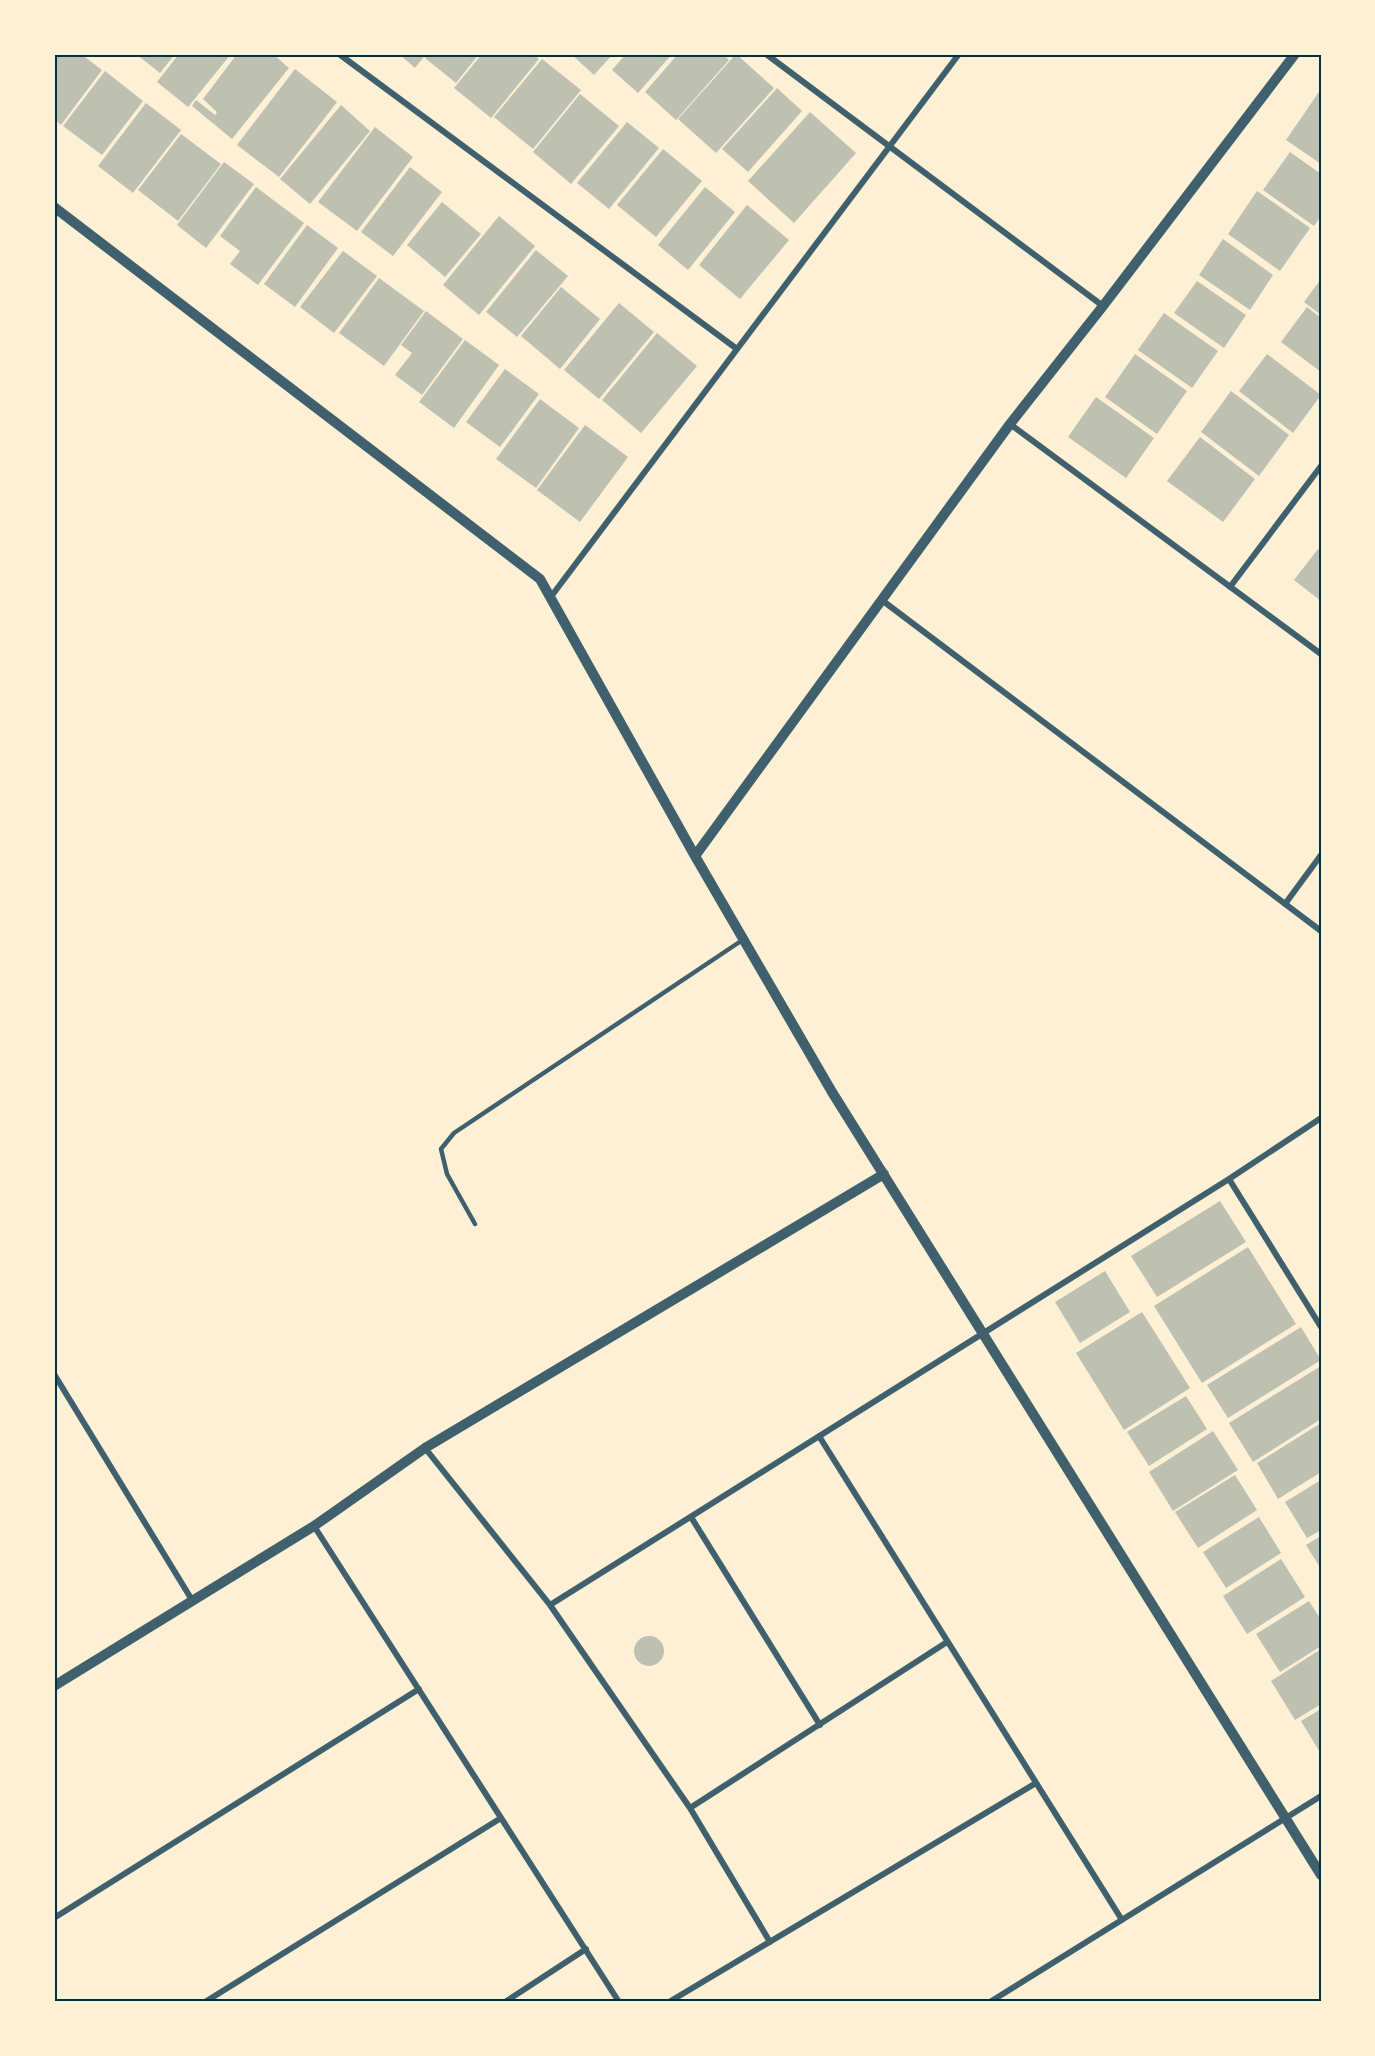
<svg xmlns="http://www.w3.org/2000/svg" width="1375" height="2056" font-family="'Nunito Sans',sans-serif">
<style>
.building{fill:#bec0b2}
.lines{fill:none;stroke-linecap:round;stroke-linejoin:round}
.service{stroke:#3f606c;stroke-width:4.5}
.minor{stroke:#3f606c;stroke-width:6}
.tertiary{stroke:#3f606c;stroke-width:10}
.neatline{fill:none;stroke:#003049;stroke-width:2}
</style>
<rect width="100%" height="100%" fill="#fdf0d5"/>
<path class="building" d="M57 54H81L102 70 61 125 54 119V58Z
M136 54H175L160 73Z
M179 54H231L188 107 157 82Z
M237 54H273L289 68 232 139 192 106 196 100 215 115 217 112 203 99Z
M399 54H426L415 68Z
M428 54H479L456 83 425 58Z
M482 54H533L539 59 491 118 454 88Z
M571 54H613L594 75Z
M626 54H672L638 93 612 70Z
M678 54H723L729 60 676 120 645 92Z
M736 54 774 88 716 153 678 119Z
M542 59 581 90 533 149 494 117Z
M295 69 337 102 279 177 237 145Z
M105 71 143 101 102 155 63 126Z
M777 88 802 111 748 172 722 149Z
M1321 89V164L1286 140Z
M580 94 619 126 571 184 533 152Z
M146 103 181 130 133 193 98 166Z
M341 105 370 131 310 204 280 179Z
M810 112 856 153 794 223 748 181Z
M627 122 659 148 609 209 577 183Z
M375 127 413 157 357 231 318 202Z
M181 134 221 164 178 221 138 190Z
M663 149 702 181 656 237 617 205Z
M1290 152 1321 174V216L1314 226 1263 190Z
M224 162 254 184 206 248 177 225Z
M410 167 442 192 393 256 361 232Z
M256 187 304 223 258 285 230 264 240 251 220 236Z
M705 187 735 212 688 270 658 245Z
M1257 191 1310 228 1280 271 1228 234Z
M442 202 481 234 445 277 407 245Z
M747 205 789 240 740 299 699 265Z
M499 216 535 246 479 315 443 285Z
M307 225 338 248 295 307 264 284Z
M1223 239 1273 275 1250 310 1199 275Z
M536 250 568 276 517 337 486 312Z
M343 251 377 276 334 333 300 307Z
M379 278 424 311 384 366 339 333Z
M1321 279V315L1304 302Z
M1197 281 1246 315 1224 348 1174 313Z
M561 287 600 319 560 369 521 336Z
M619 303 654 332 599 399 564 370Z
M1307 307 1321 318V372L1281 342Z
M426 311 463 339 422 395 395 375 412 353 401 345Z
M1164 313 1218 351 1192 388 1138 350Z
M657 333 697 366 641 433 602 400Z
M465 340 499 365 454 428 419 402Z
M1135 354 1187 391 1157 434 1105 397Z
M1267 354 1321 395 1293 433 1239 391Z
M505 369 539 394 500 447 466 422Z
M1231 391 1289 435 1259 476 1201 432Z
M1096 397 1154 438 1126 478 1068 437Z
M540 399 579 428 536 488 496 459Z
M585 425 628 457 580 522 537 490Z
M1200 437 1255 479 1223 522 1167 481Z
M1318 549 1321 552V601L1294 580Z
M1220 1201 1246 1242 1157 1297 1131 1256Z
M1248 1247 1296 1324 1202 1383 1154 1306Z
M1105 1271 1130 1312 1080 1343 1055 1302Z
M1142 1312 1190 1388 1124 1430 1076 1353Z
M1301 1327 1321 1360 1228 1418 1207 1385Z
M1321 1366V1419L1253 1462 1229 1423Z
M1186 1396 1207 1429 1149 1466 1127 1432Z
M1321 1423V1472L1278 1499 1257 1463Z
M1213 1431 1238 1470 1173 1511 1149 1472Z
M1235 1475 1257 1510 1198 1548 1175 1512Z
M1321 1480V1530L1307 1538 1285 1502Z
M1259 1517 1281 1553 1226 1588 1203 1552Z
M1321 1536V1569L1306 1545Z
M1281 1559 1305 1597 1247 1634 1223 1596Z
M1309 1601 1321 1620V1646L1280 1672 1256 1634Z
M634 1651a15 15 0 1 1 30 0a15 15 0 1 1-30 0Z
M1321 1649V1704L1295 1720 1271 1681Z
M1321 1709V1754L1301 1721Z"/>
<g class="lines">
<path class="service" d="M475 1224 447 1174 441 1149 454 1133 744 939"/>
<path class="minor" d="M339 54 737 349
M766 54 1103 306
M1010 424 1321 654
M1230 587 1321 466
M550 598 959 54
M883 601 1321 931
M1285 904 1321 855
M1229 1179 1321 1327
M54 1374 192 1600
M819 1436 1122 1920
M425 1448 550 1605 690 1808 770 1942
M691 1517 820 1725
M314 1526 619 2002
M550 1605 1229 1179 1321 1118
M690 1808 947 1642
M54 1918 419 1689
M205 2002 501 1818
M505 2002 586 1949
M669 2002 1036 1783
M990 2002 1321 1796"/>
<path class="tertiary" d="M54 207 540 579 695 856 832 1092 1321 1875
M695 856 1010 424 1103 306 1295 54
M54 1686 314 1526 425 1448 884 1174"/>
</g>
<rect width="1375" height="2056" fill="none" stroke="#fdf0d5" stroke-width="111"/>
<rect x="56" y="56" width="1264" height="1944" class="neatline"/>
</svg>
